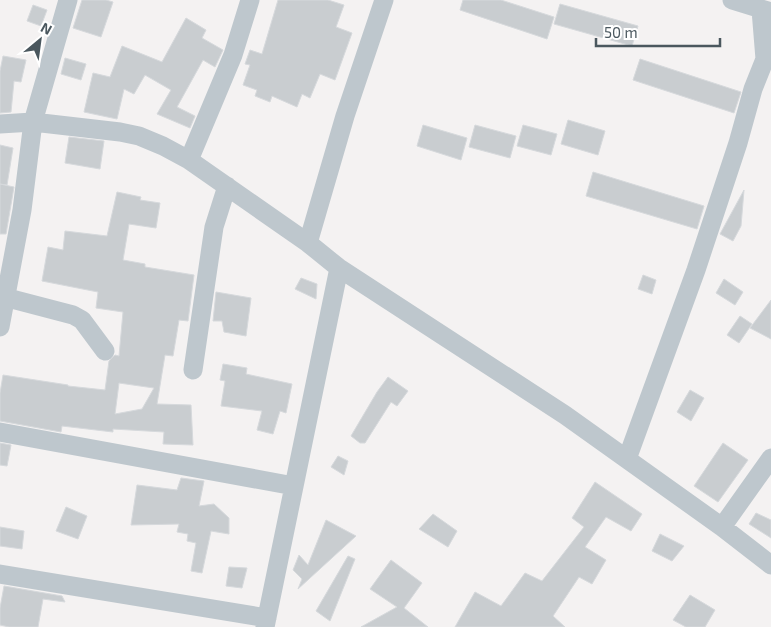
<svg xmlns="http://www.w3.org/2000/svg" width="771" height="627" font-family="'Exo 2',sans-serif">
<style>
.building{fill:#c9cdd0;stroke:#d6d9dc;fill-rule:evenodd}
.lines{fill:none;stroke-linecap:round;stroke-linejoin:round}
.street{stroke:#bec7cd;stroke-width:19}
</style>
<rect width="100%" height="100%" fill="#f4f2f2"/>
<path class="building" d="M82 0H106L113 2 101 37 73 28Z
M278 0H328L344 5 336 27 352 33 335 80 320 74 310 98 302 94 297 107 272 96 270 102 255 96 257 90 243 85 250 65 245 64 250 50 262 54Z
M463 0H501L554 17 547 39 460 10Z
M560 4 638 26 632 46 554 24Z
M33 5 47 10 41 26 27 21Z
M186 18 206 30 202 38 223 50 215 67 203 60 177 107 195 116 190 128 157 114 171 90 145 75 134 94 124 89 117 119 84 112 93 73 110 77 122 46 162 62Z
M3 56 26 60 21 82 14 81 11 112 0 113V71Z
M65 58 86 64 81 80 61 74Z
M640 59 741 92 734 113 633 80Z
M568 120 605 131 598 155 561 144Z
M423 125 467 138 461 160 417 146Z
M475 125 516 136 510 158 469 147Z
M523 125 557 134 551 155 517 146Z
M69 137 104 141 100 169 65 163Z
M0 145 13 148 7 185 0 184Z
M593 172 704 206 697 229 586 196Z
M0 184 14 187 6 234H0Z
M744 190 741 226 733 241 720 234Z
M117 192 141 197 140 200 160 203 156 228 129 224 123 260 145 264V267L194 275 188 321 179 320 173 356 165 355 157 404 191 405 193 445 163 444 164 432 113 429V432L62 426 61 432 0 421V393L3 375 68 385V386L105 390 109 361 115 355 119 356 123 312 96 308 98 292 42 281 48 247 63 250 65 231 107 236ZM119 383 154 388 142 409 115 414Z
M643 275 656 280 652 294 638 289Z
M301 278 317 284 316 299 295 289Z
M724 279 743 292 735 305 716 293Z
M216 292 251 298 246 336 224 332 222 321H213Z
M771 300V339L750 328Z
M740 316 752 324 739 343 727 335Z
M223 364 247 368 246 374 292 384 286 413 280 411 273 434 257 430 262 411 221 406 225 381 220 380Z
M388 377 408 391 397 406 391 402 365 443H360L351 436 377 392Z
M690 390 704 398 691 421 677 412Z
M0 443 11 445 7 466 0 465Z
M723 443 748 460 718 502 694 486Z
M338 456 348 461 344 475 331 467Z
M181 478 204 481 199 506 214 504 229 518V534L211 531 202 573 191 571 196 543 187 541 188 534 177 532 179 524 131 525 137 485 177 490Z
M595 482 642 514 631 531 606 517 585 547 606 560 592 584 579 577 553 616 565 627H455L475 592 501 606 525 573 542 581 584 527 572 518Z
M66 507 87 516 78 539 56 531Z
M756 513 771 520V538L749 524Z
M433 514 457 531 448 547 419 529Z
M326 520 356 536 298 589 302 579 293 570 299 555 308 565Z
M0 527 24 531 22 549 0 546Z
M660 534 684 546 672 561 652 551Z
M348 556 355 559 330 621 316 611Z
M391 560 422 583 404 608 428 627H361L397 607 370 589Z
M229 567 247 568 242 588 226 586Z
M4 586 62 596 65 602 43 599 38 627H9L0 625V608Z
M690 595 715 610 705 627H686L673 620Z"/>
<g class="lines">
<path class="street" d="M732 0 771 12
M0 124 33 122 120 132 139 136 163 146 189 160 308 243 339 268 565 415 722 527 771 565
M189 160 233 55 250 0
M308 243 345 116 384 0
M0 296 73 315 82 320 105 351
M0 327 22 210 33 122 68 0
M193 370 214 227 227 186
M0 432 294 486
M627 459 696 270 738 143 753 89 765 59 761 10
M722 527 771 458
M0 574 267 618
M265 627 339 268"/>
</g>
<g transform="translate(40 40) rotate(29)" stroke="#ffffff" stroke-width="4" paint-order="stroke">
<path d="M0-4L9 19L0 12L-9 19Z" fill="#4a575e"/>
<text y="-8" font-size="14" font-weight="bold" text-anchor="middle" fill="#4a575e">N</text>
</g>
<path d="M596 38v8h124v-8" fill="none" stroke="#4a575e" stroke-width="2.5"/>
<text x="604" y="38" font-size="15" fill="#4a575e" stroke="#ffffff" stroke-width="4" paint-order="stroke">50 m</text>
</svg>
